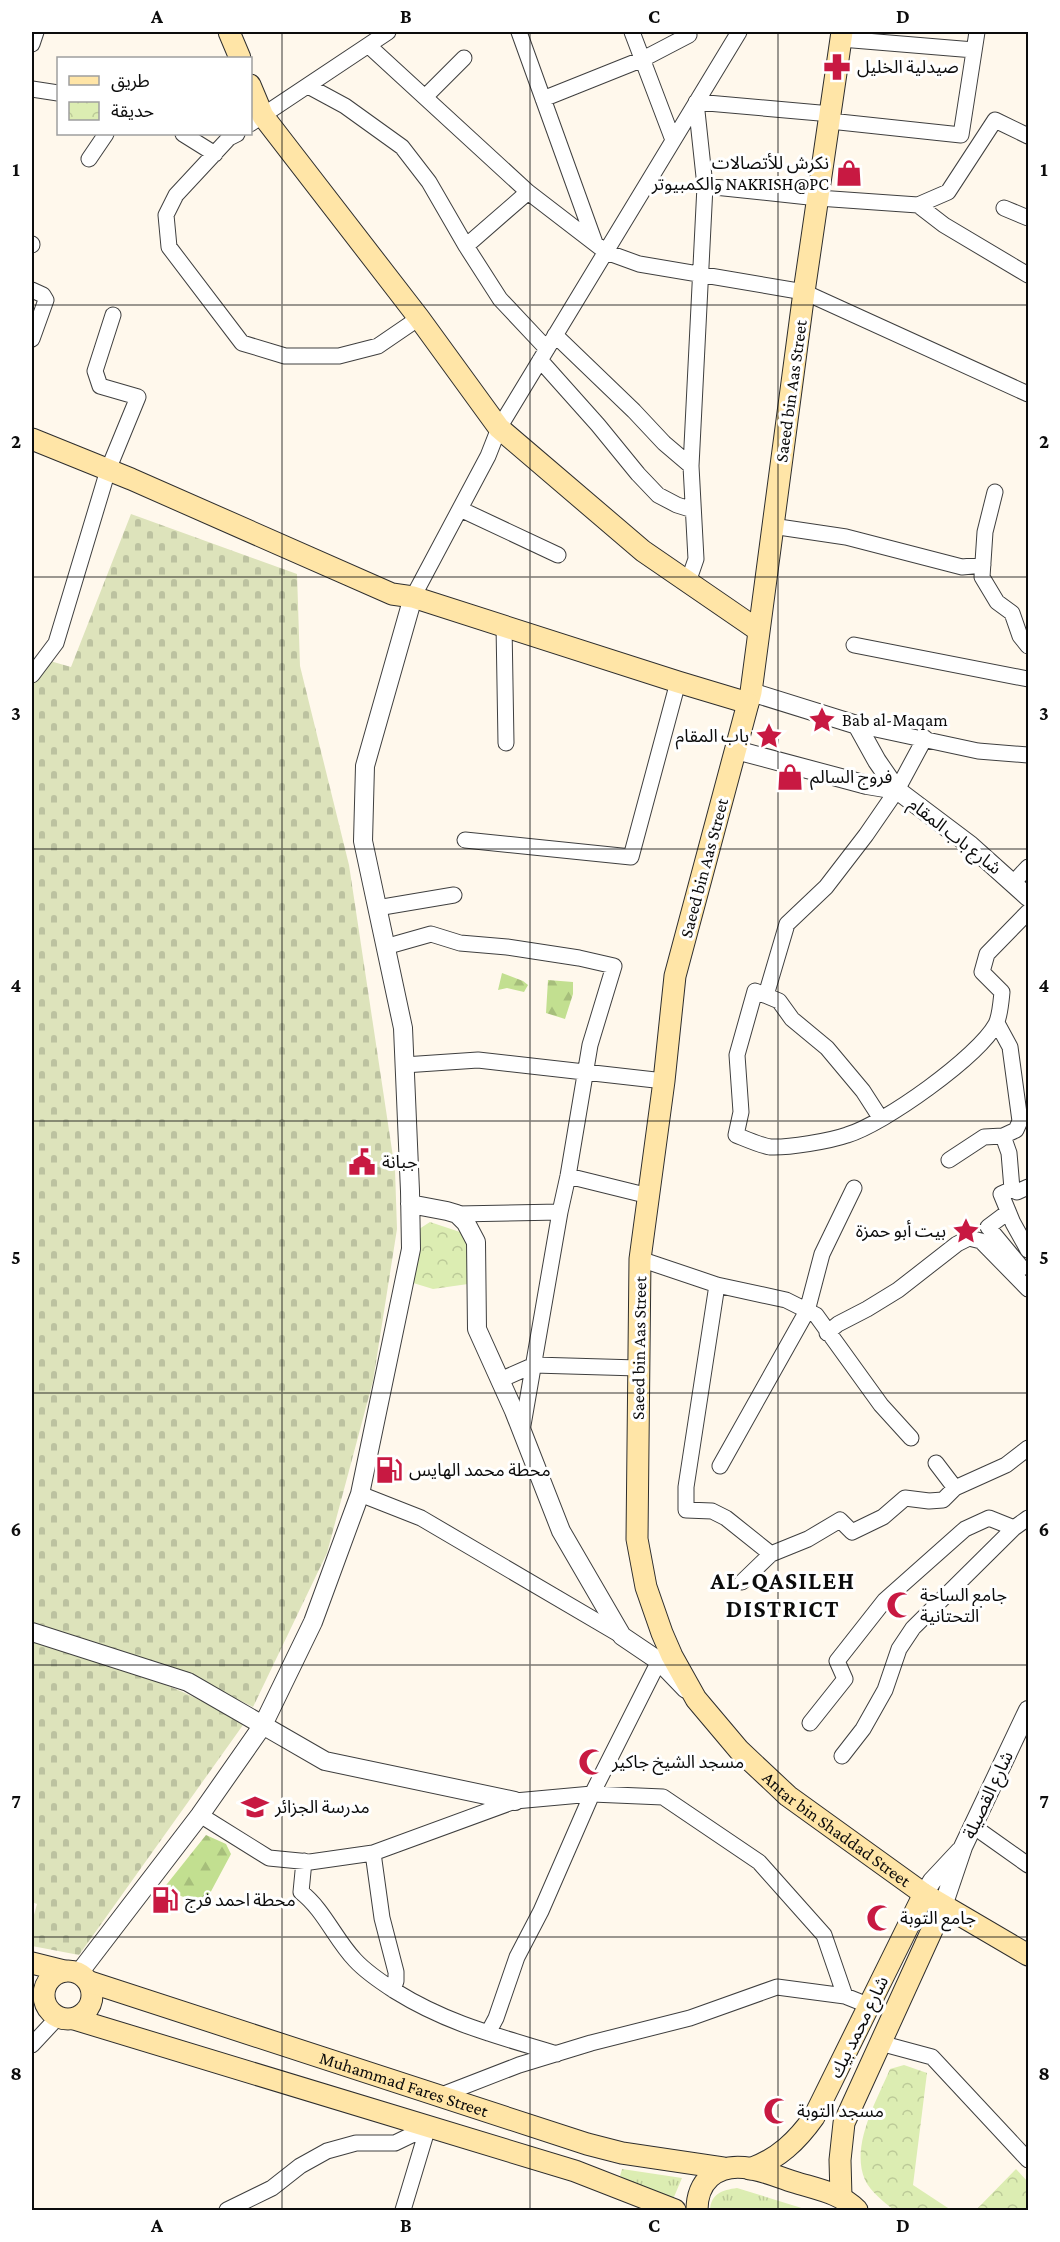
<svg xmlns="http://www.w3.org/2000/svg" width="1060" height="2242" font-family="'Crimson Pro','Noto Sans Arabic',serif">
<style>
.grass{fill:url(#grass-tufts)}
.forest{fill:url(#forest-firs)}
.cemetery{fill:url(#cemetery-stones)}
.park{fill:url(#park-crowns)}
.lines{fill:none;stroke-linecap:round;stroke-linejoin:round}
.minor-casing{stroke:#3f3f3f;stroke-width:17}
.tertiary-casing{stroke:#3f3f3f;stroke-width:20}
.secondary-casing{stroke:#2e2e2e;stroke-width:23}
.minor{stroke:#fff;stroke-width:15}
.tertiary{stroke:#fff;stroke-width:18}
.secondary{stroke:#ffe5a7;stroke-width:21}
.grid{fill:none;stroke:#0c0c0c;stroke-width:1.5;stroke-opacity:0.55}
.labels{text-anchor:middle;stroke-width:6;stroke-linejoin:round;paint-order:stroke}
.poi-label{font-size:18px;fill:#0c0c0c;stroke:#fff;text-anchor:start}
.street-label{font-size:18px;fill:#0c0c0c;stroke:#fff}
.district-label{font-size:24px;font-weight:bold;letter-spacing:1.5px;fill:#0c0c0c;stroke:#fff}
.neatline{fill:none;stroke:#0c0c0c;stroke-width:2}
.grid-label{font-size:20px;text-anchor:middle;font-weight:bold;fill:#0c0c0c}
</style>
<defs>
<pattern id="grass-tufts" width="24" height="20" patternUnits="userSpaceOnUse" patternTransform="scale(1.5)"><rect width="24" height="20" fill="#dcedb2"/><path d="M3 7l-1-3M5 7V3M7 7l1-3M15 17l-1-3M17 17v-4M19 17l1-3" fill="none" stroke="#bcca98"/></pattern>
<pattern id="forest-firs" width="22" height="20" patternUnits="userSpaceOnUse" patternTransform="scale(1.5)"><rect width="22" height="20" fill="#c2df90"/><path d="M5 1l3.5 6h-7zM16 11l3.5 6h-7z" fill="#a6be7b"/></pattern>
<pattern id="cemetery-stones" width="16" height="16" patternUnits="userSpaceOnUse" patternTransform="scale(1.5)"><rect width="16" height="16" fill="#dde3bb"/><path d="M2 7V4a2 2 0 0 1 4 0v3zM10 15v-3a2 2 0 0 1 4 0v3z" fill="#bcc2a0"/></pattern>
<pattern id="park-crowns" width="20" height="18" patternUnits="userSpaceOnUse" patternTransform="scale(1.5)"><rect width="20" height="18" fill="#dcedb2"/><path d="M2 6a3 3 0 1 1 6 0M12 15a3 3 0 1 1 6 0" fill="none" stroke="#bcca98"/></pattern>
</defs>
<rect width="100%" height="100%" fill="#fff8ec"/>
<path class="grass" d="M622 2169 682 2178 671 2204 620 2176Z
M737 2188 808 2210H710C711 2194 722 2190 737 2188Z"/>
<path class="forest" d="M502 973 523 981 528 985 524 992 507 988 498 990Z
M548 980 573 982V994L565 1019 546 1013Z
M206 1835 226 1844 231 1854 208 1897 186 1898 163 1889Z"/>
<path class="cemetery" d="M131 514 297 574 300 666 349 865 395 1170 397 1229 373 1381 327 1553 253 1707 210 1686 32 1625V680L50 661 71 667Z
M32 1640C103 1664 180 1682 243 1725L79 1955 32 1946V1922L37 1904 32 1902Z"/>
<path class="park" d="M430 1222 463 1233 472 1245 468 1284 433 1289 410 1282 416 1231Z
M904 2065 927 2073 913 2185 951 2210H894C884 2202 871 2192 865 2180 850 2146 877 2100 890 2069Z
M1016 2169 1028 2182V2210H976Z"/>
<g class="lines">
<defs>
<path id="minor" d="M519 32 595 243
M632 32 673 140
M841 39 974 50
M32 44 36 32
M369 46 528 192 606 252 639 264 804 292 1028 394
M308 86 345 106 402 147 429 182 466 246 500 299 547 349
M32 89 58 93
M425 97 464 58
M543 99 643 59 689 35
M830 121 961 135 977 32
M250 124 388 32
M183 134 215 154
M237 134 229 138 176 195 166 215 169 247 242 343 285 356H339L378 346 419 318
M89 159 106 134
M705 186 818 198 918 205 948 192 995 120 1028 136
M918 205 944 225 1028 275
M1004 208 1028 218
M32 245V244
M466 246 528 192
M32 290 43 295 46 300 32 339
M555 335 634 411 664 443 691 466
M540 360 598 425 638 474 658 495 677 505 693 510
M995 492 985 532 982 577 997 602 1012 613 1020 636 1028 646
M460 509 558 555
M772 526 846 537 962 567 983 565
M688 582 696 559 691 466 705 186 696 102 831 114
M413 597 488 456 499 428 739 32
M504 625 506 743
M854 645 1028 679
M32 675 56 643 108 470 138 397 100 386 95 371 113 315
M857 725 978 751 1028 755
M465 840 631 857 678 682
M1014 882 1028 867
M377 908 454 895
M385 947 431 934 460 943 507 947 579 958 614 966 590 1045 568 1176 560 1212 457 1214
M766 995 787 924 826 887 866 835 897 790 925 738
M997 1023 1010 1047 1020 1121 1016 1130 1003 1136 1009 1153 1012 1189 1001 1194 1013 1223 1028 1250
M404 1065 478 1060 664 1081
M881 1119 863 1091 827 1048 792 1019 779 1001 755 991 737 1055 741 1112 736 1135C746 1139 759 1145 770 1147 788 1148 830 1141 847 1135 884 1124 978 1057 996 1024 1000 1016 1001 1002 1002 992L982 972 987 954 1028 912
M949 1160 984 1137 1003 1136
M568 1176 649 1196
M1012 1189 1017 1192 1028 1187
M1008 1212 988 1227 1022 1268
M640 1259 717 1285 786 1300 816 1315 881 1405 911 1438
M717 1285 686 1487V1510L712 1511 726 1518 771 1554
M827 1333 838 1324 867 1309 898 1290 957 1244 969 1238 981 1241 1028 1289
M500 1380 534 1365 638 1368
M522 1431 560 1212
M936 1463 955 1488
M720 1466 807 1311 822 1254 854 1188
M360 1494 421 1518 622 1636
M742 1582 771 1554 808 1539 840 1520 852 1532 883 1517 905 1498 929 1501 943 1500 955 1488 1006 1465 1028 1448
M810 1723 845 1679 837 1661 885 1600 965 1529 989 1518 1014 1528
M842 1756 863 1729 885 1690 899 1649 913 1628 1014 1528 1028 1518
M200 1815 269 1858 310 1862 373 1853 515 1801 592 1794 663 1797 759 1862 824 1935 845 1996
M973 1826 1028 1865
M373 1853 382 1918 396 1972V1981L393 1990
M304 1861 301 1892C324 1910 335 1939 355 1960 366 1972 381 1982 395 1991 448 2024 498 2036 557 2054
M488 2033 496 2018 517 1957 541 1911 592 1794 659 1661
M880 2043 932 2057 1028 2160
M32 2045 58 2017
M439 2096 519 2065 591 2043 690 2018 777 1987 845 1996 870 2006
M227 2210 272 2188 300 2166 327 2151 356 2143H395L428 2127
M403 2210 428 2127"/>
<path id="tertiary" d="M751 692 857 725 877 761 897 790
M736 750 867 785 897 790 970 845 1028 897
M410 1204 447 1211 457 1214 466 1223 476 1242 477 1329 514 1411 561 1531 622 1636 659 1661 686 1689
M32 1632 188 1682 325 1761 515 1801
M924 1894 932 1881 960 1851
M943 1906 963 1847 1028 1710
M79 1973 200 1815 263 1725 313 1622 360 1494 411 1249 410 1191 403 1028 363 841 365 766 413 597"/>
<g id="secondary">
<path d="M229 32 240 58"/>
<path id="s1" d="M842 32 804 292 751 692 675 976 664 1081 640 1259 637 1539 646 1587 662 1633 672 1656 696 1699 739 1750 788 1796 924 1894 1028 1955"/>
<path d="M250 85 263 116 419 318 499 428 643 551 758 630"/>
<path d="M32 439 131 479 392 594 413 597 678 682 748 703"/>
<path d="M32 1963 64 1971"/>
<circle cx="68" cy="1995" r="24"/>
<path id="s2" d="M90 1982 587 2144 622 2153 723 2168"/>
<path d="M74 2019 575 2171 675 2210"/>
<path d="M750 2169C778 2159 797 2141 814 2117L924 1894"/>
<path d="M841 2197 840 2160 844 2123 943 1906"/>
<path d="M697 2210C697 2198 700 2186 710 2177 734 2156 768 2174 794 2182 816 2189 841 2193 857 2210"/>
</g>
</defs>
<use href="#minor" class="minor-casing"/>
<use href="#tertiary" class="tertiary-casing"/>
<use href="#secondary" class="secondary-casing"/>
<use href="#minor" class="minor"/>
<use href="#tertiary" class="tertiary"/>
<use href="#secondary" class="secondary"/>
</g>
<path class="grid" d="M282 32V2210M530 32V2210M778 32V2210M32 305H1028M32 577H1028M32 849H1028M32 1121H1028M32 1393H1028M32 1665H1028M32 1937H1028"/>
<defs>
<symbol id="pharmacy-bare" viewBox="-9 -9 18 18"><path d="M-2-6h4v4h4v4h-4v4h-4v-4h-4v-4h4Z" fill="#c81942" stroke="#fff" stroke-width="2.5" paint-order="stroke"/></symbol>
<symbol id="shop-bare" viewBox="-9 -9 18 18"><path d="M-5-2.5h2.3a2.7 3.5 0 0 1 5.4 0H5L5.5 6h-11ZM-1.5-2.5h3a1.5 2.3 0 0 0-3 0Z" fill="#c81942" stroke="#fff" stroke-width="2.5" paint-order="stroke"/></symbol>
<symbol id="sight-bare" viewBox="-9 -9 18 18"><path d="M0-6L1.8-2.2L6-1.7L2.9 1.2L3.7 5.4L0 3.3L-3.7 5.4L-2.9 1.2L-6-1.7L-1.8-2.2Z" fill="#c81942" stroke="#fff" stroke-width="2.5" paint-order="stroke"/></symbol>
<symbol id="civic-bare" viewBox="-9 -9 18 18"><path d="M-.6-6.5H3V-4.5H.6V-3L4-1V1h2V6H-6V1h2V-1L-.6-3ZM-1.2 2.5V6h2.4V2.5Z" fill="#c81942" stroke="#fff" stroke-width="2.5" paint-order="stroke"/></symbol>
<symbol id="fuel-bare" viewBox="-9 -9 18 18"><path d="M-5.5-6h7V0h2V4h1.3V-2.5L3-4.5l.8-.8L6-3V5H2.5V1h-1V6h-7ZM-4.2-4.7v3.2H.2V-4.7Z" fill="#c81942" stroke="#fff" stroke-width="2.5" paint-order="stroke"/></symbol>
<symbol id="mosque-bare" viewBox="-9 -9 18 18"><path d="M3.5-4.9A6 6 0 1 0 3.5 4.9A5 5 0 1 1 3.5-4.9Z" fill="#c81942" stroke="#fff" stroke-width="2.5" paint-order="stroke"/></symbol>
<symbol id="school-bare" viewBox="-9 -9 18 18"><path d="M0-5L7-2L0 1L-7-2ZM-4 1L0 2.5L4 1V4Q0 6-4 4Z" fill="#c81942" stroke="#fff" stroke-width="2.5" paint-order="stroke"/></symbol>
</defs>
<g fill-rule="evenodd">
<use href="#pharmacy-bare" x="818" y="48" width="38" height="38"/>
<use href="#shop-bare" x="830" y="154" width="38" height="38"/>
<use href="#sight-bare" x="803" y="701" width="38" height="38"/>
<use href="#sight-bare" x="750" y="717" width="38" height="38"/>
<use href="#shop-bare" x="771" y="758" width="38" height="38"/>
<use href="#civic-bare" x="343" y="1143" width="38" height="38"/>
<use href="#sight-bare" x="947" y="1212" width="38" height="38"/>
<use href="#fuel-bare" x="370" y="1451" width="38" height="38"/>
<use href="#mosque-bare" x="881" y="1586" width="38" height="38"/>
<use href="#mosque-bare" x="573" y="1743" width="38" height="38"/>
<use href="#school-bare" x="236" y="1788" width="38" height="38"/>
<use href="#fuel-bare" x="146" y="1881" width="38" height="38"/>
<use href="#mosque-bare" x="861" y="1899" width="38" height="38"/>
<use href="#mosque-bare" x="758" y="2092" width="38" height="38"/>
</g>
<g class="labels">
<g class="poi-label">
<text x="857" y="73">صيدلية الخليل</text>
<text x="829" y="169" text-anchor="end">نكرش للأتصالات<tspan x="829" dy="21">والكمبيوتر NAKRISH@PC</tspan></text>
<text x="842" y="726">Bab al-Maqam</text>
<text x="749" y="742" text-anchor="end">باب المقام</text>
<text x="810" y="783">فروج السالم</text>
<text x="382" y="1168">جبانة</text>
<text x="946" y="1237" text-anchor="end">بيت أبو حمزة</text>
<text x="409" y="1476">محطة محمد الهايس</text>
<text x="920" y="1601">جامع الساحة<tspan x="920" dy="21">التحتانية</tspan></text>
<text x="612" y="1768">مسجد الشيخ جاكير</text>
<text x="275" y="1813">مدرسة الجزائر</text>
<text x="185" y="1906">محطة احمد فرج</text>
<text x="900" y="1924">جامع التوبة</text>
<text x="797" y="2117">مسجد التوبة</text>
</g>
<g class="street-label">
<text transform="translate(791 391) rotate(-82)" y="6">Saeed bin Aas Street</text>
<text transform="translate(955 836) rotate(38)" y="6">شارع باب المقام</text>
<text transform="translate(704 868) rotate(-75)" y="6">Saeed bin Aas Street</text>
<text transform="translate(639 1348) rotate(-89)" y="6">Saeed bin Aas Street</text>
<text transform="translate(988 1795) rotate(-65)" y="6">شارع القصيلة</text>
<text dy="6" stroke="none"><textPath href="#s1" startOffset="1890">Antar bin Shaddad Street</textPath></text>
<text transform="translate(859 2027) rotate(-64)" y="6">شارع محمد بيك</text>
<text dy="6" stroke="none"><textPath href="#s2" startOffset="330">Muhammad Fares Street</textPath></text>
</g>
<g class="district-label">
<text x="783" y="1589">AL-QASILEH<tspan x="783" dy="28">DISTRICT</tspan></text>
</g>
</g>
<rect width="1060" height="2242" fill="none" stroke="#ffffff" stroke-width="66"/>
<rect x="57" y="57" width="195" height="78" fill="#ffffff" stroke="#9e9e9e" stroke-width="1.5"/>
<rect x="69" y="76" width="30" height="9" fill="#ffe5a7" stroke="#9e9e9e" stroke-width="1.5"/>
<text x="111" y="87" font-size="18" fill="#0c0c0c">طريق</text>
<rect x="69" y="102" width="30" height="18" fill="url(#park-crowns)" stroke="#9e9e9e" stroke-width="1.5"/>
<text x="111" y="117" font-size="18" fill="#0c0c0c">حديقة</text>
<rect x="33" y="33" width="994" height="2176" class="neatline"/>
<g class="grid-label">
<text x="157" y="23">A</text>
<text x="406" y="23">B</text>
<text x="654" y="23">C</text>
<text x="903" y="23">D</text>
<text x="16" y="176">1</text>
<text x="1044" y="176">1</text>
<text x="16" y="448">2</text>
<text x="1044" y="448">2</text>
<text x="16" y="720">3</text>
<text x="1044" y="720">3</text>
<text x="16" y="992">4</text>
<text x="1044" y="992">4</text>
<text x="16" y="1264">5</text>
<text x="1044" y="1264">5</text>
<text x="16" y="1536">6</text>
<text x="1044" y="1536">6</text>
<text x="16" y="1808">7</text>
<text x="1044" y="1808">7</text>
<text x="16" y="2080">8</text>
<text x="1044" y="2080">8</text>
<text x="157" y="2232">A</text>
<text x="406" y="2232">B</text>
<text x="654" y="2232">C</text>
<text x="903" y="2232">D</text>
</g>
</svg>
